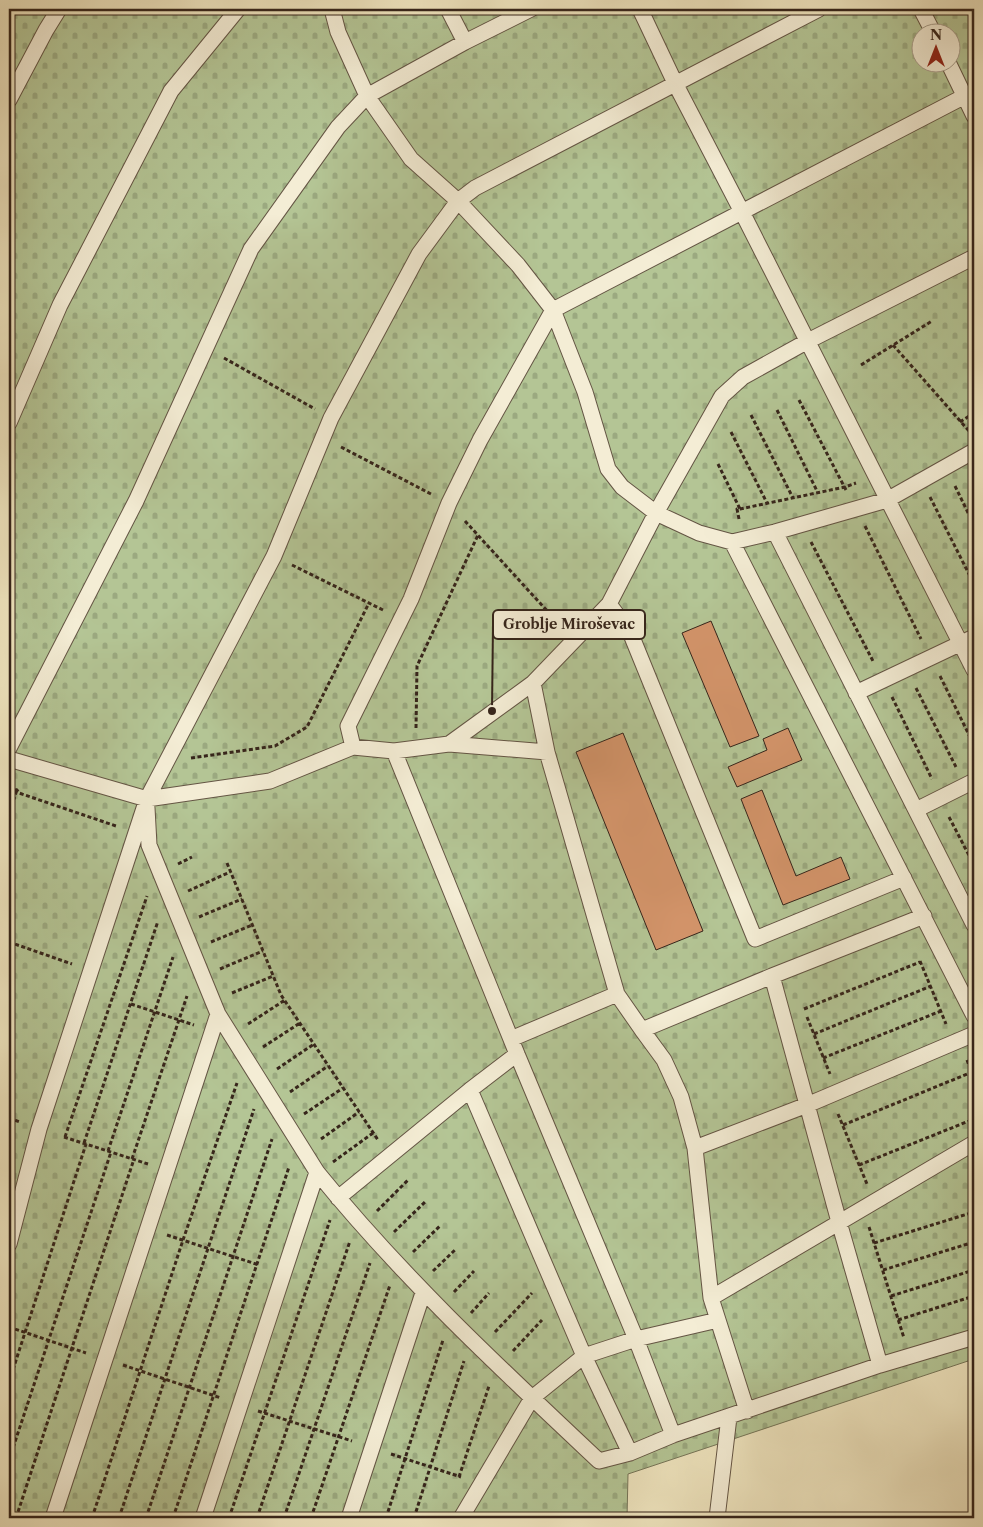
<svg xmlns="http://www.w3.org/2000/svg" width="983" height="1527" font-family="'Libre Caslon Text',serif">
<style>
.cemetery{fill:url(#cemetery-stones);stroke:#757558;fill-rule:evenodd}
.building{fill:#d3946a;stroke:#36251b}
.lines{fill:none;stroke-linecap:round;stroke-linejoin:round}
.service-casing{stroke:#645544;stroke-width:17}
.path{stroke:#36251b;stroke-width:3;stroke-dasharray:4 2.5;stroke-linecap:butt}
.service{stroke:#f4edd5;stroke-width:15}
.leader{fill:none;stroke:#36251b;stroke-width:2}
.callout-dot{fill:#36251b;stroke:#f4edd5;stroke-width:2}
.callout{fill:#f4edd5;stroke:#36251b;stroke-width:2}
.callout-label{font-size:14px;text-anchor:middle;font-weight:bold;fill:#36251b}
</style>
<defs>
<pattern id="cemetery-stones" width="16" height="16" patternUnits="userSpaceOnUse" patternTransform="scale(1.25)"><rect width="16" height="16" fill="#b4c595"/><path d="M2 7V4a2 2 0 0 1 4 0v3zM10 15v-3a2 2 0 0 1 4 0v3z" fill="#9ba980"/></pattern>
</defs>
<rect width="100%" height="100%" fill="#eee4be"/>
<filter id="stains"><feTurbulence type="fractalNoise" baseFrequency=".004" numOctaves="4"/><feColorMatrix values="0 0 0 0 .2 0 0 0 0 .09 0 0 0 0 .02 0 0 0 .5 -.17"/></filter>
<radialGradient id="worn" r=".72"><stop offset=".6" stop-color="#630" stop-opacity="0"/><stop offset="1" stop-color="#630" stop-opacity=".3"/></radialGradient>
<path class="cemetery" d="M9 9H974V1359L628 1474 627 1518H9ZM920 32H950V62H920Z"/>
<path class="building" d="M711 621 759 736 730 747 682 633Z
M788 728 802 760 737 787 728 767 767 750 763 739Z
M623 733 703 931 656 950 576 752Z
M762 790 796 876 841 857 850 879 783 905 741 799Z"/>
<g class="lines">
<defs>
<path id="service" d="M332 9 338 32 367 96 411 159 458 201 518 265 553 310 585 392 608 469 622 487 656 513 699 533 732 542 775 532 887 500 974 451
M448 9 465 42
M640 9 676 85 742 212 974 670
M921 9 933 32
M948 62 974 116
M9 100 46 30 59 9
M9 423 60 305 171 91 238 9
M775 532 974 925
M732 542 974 1016
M609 604 630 632 755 939 904 878
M856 693 974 637
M449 744 547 752
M353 747 348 726 411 599 449 503 480 440 553 310 965 96
M9 748 136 501 251 249 338 127 367 96 465 42 531 9
M394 751 449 744 533 683 609 604 656 513 722 396 743 377 806 342 974 257
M9 759 147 799 270 781 353 747 394 751 517 1054 636 1339 673 1435
M147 808 149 845 218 1014 317 1172
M916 810 974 781
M617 994 642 1030 772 976
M642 1030 664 1060 681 1097 695 1148
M511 1039 617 994 547 752 533 683
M470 1090 584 1356 630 1453
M338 1198 470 1090 517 1054
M9 1244 39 1129 147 799 274 556 331 418 419 254 458 201 475 188 819 9
M711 1298 974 1143
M880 1365 839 1222 772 976 924 916
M747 1411 711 1298 695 1148 807 1105 974 1034
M53 1518 218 1014
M203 1518 317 1172C402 1277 501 1369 599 1461L630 1453 673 1435 880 1365 974 1337
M349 1518 423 1293
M461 1518 532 1398 584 1356 636 1339 718 1320
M717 1518 729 1417"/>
</defs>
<use href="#service" class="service-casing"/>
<path class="path" d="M893 345 969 431
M224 358 315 409
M861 365 932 321
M799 400 846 490
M777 410 818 493
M751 415 793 498
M960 422 974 413
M731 432 767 503
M341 447 431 494
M718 464 740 509
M955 486 974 525
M930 497 974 584
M739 519 737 509H740L845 487 856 483
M465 521 560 625
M865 526 921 639
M811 542 874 663
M292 565 383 610
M940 676 974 745
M916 688 956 767
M892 697 932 779
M416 728 417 666 478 535
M191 758 275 746 307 727 369 603
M9 787 17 790 19 793 116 826
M9 813 17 790
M949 817 974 865
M227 863 281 995 378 1140
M178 864 192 857
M188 891 230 872
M199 917 242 899
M9 942 72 964
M211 942 252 925
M920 961 946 1024
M220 969 263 951
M232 993 273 976
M131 1004 194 1025
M804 1009 920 962
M807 1017 830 1074
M248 1024 285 1000
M814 1034 931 986
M263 1047 300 1023
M823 1058 941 1011
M967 1060 974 1079
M277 1069 314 1044
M290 1092 328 1066
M304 1114 343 1088
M838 1114 867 1184
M9 1118 20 1122
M843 1125 972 1072
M64 1137 148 1164
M65 1137 147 896
M321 1139 359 1112
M84 1143 158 921
M108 1151 173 957
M132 1159 187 996
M333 1162 373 1133
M859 1165 974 1119
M377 1211 408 1180
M869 1227 904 1338
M394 1232 426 1201
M167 1235 259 1265
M874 1243 974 1212
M413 1252 441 1225
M883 1270 974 1242
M433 1271 456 1249
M454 1292 474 1271
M891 1296 974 1270
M471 1313 489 1293
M898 1320 974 1296
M9 1327 86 1353
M495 1332 532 1293
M513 1351 542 1320
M123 1365 221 1398
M9 1382 86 1144
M258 1411 352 1441
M391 1454 461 1477
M9 1460 111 1152
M459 1477 489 1386
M16 1518 134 1159
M92 1518 183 1240 237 1083
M119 1518 254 1109
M146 1518 272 1139
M173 1518 289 1167
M229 1518 330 1220
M257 1518 350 1241
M284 1518 370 1263
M311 1518 390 1285
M386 1518 443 1340
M414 1518 464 1361"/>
<use href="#service" class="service"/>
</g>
<path class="leader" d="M492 711L493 624"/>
<circle class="callout-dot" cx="492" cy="711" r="5"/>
<rect class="callout" x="493" y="610" width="152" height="29" rx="5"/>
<g class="callout-label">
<text x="569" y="629">Groblje Miroševac</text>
</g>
<rect width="983" height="1527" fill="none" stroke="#eee4be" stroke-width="30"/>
<rect x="10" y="10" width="963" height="1507" fill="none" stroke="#36251b" stroke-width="2.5"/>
<rect x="15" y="15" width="953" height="1497" fill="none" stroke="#36251b"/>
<g transform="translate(936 48)"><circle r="24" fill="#f4edd5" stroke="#a89d8b"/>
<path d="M0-4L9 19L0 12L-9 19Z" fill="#8f2418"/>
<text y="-8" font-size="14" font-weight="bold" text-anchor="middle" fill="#36251b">N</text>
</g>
<rect width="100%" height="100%" filter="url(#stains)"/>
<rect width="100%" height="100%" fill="url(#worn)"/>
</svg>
